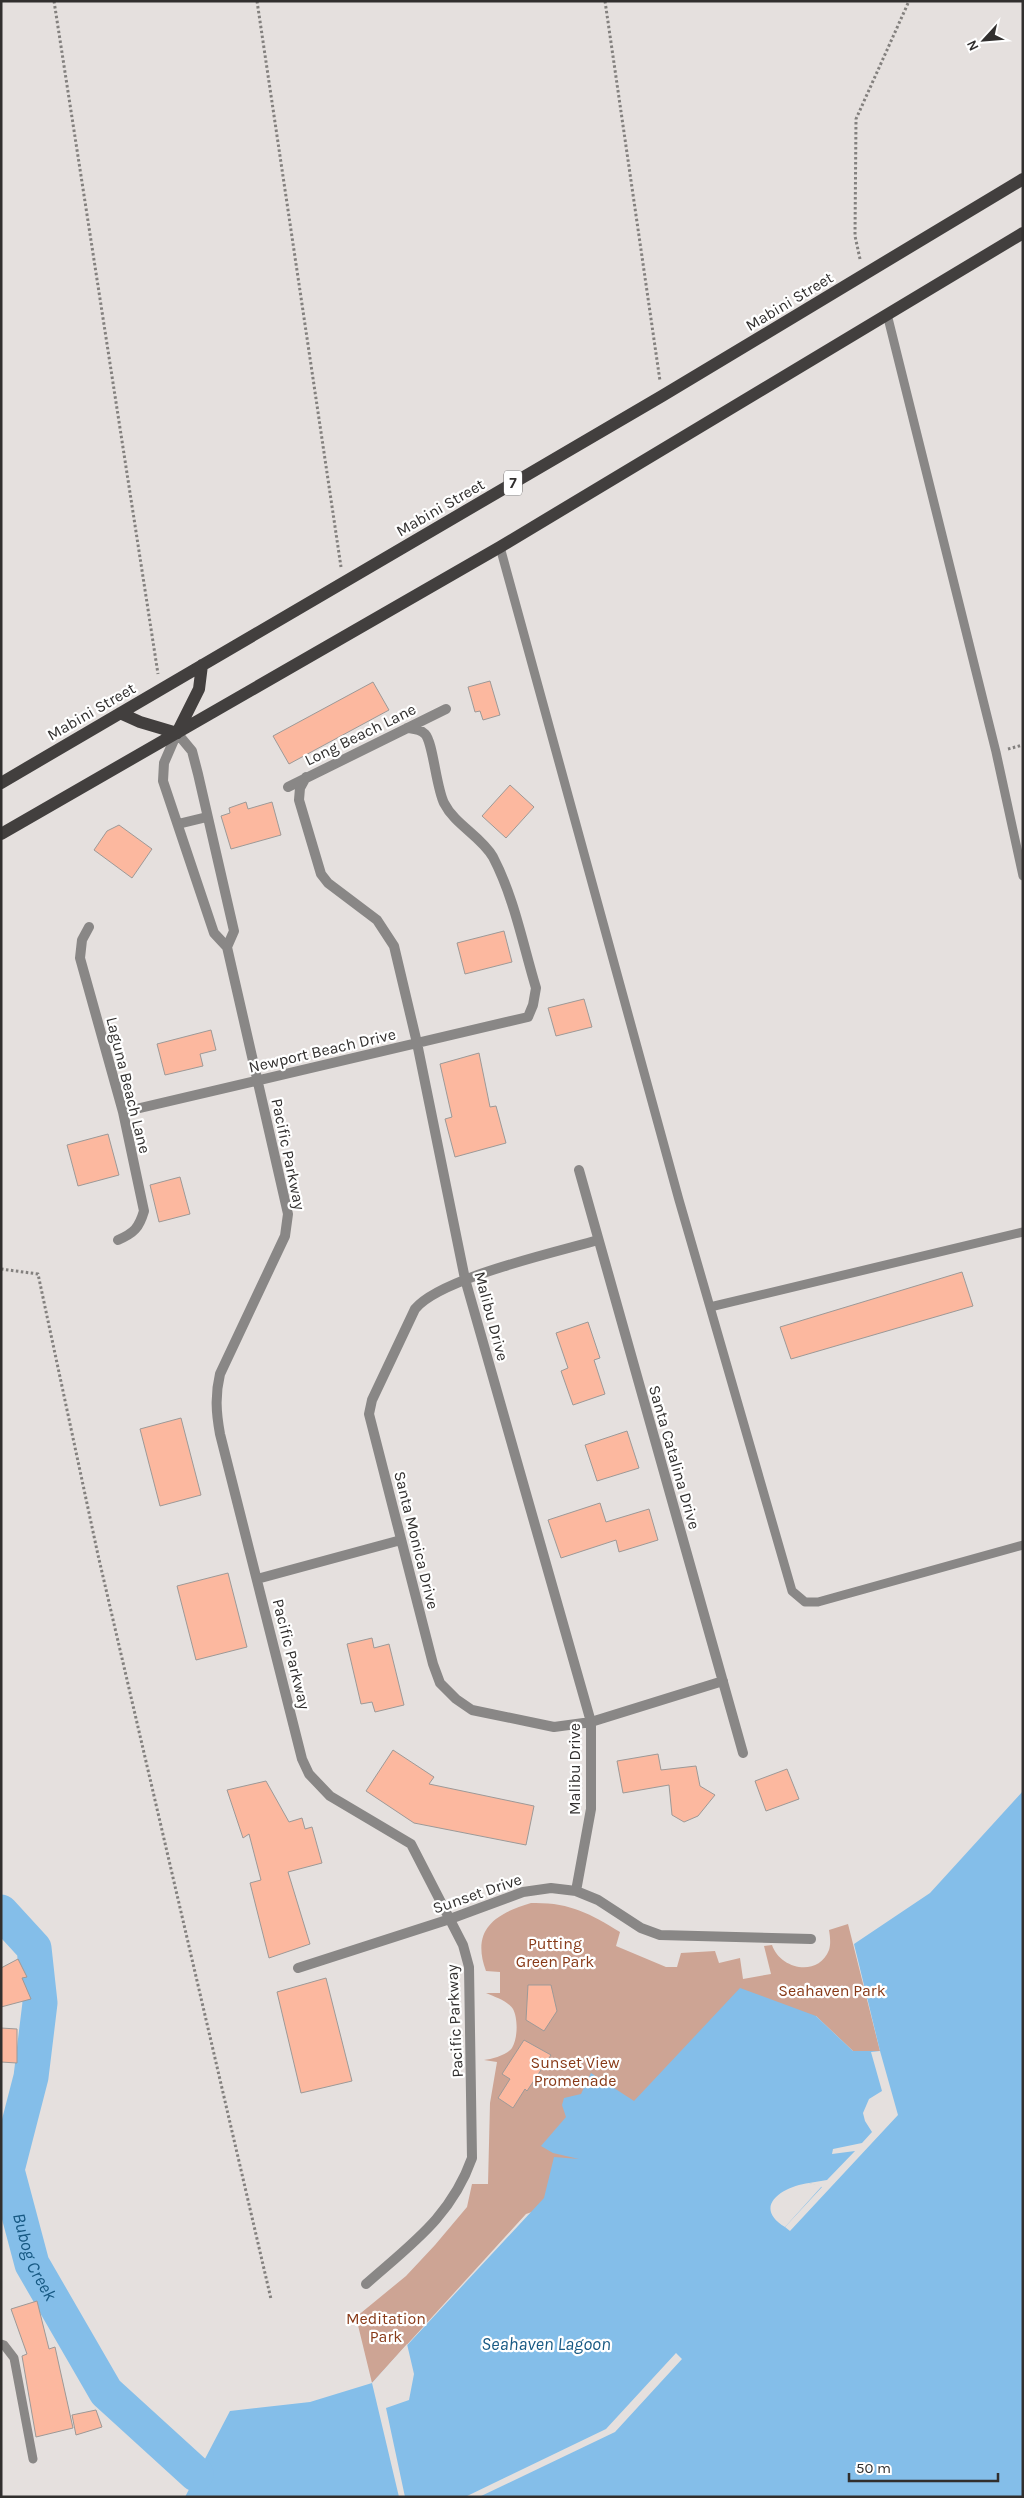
<svg xmlns="http://www.w3.org/2000/svg" width="1024" height="2498" font-family="Karla,sans-serif">
<style>
.green{fill:#cda494}
.water{fill:#84bee9;fill-rule:evenodd}
.pier{fill:#e5e0de}
.lines{fill:none;stroke-linecap:round;stroke-linejoin:round}
.river{stroke:#84bee9;stroke-width:35}
.building{fill:#fcb89f;stroke:#9d9997}
.path{stroke:#83807e;stroke-width:3;stroke-dasharray:2.5 2.5;stroke-linecap:butt}
.lane{stroke:#898786;stroke-width:9}
.street{stroke:#898786;stroke-width:10}
.primary{stroke:#423f3e;stroke-width:12}
.labels{text-anchor:middle;stroke-width:4.5;stroke-linejoin:round;paint-order:stroke}
.shield{fill:#fff;stroke:#6f6d6d;stroke-width:1}
.shield-label{font-size:15px;font-weight:bold;fill:#312f2e}
.street-label{font-size:16px;fill:#312f2e;stroke:#fff}
.park-label{font-size:16px;fill:#883a18;stroke:#fff}
.water-label{font-size:18px;font-style:italic;fill:#175983;stroke:#fff}
</style>
<rect width="100%" height="100%" fill="#e5e0de"/>
<path class="green" d="M531 1903C569 1902 589 1913 620 1932L616 1946 666 1967H677L681 1953 715 1951 719 1963 740 1958 743 1979 771 1974 764 1946 772 1945C780 1969 818 1978 829 1950 831 1944 830 1936 829 1930L848 1924 880 2051H853L816 2016 541 2209 526 2214 372 2383 356 2317 406 2276 435 2245 467 2207 472 2184H488L490 2103 497 2062 484 2060C492 2059 507 2055 512 2048 518 2038 518 2018 513 2009 508 2001 495 1997 486 1993H500V1972L486 1971C471 1930 494 1914 531 1903Z"/>
<path class="water" d="M1023 1791V2497H185L230 2411 310 2402 372 2383 544 2198 554 2157 579 2159 553 2153 541 2146 566 2117 562 2105 564 2098 581 2094 591 2073 634 2101 740 1988 816 2016 853 2051H880L854 1944 930 1893ZM809 2183 822 2186 785 2227C751 2206 784 2186 809 2183Z"/>
<path class="pier" d="M880 2051 898 2115 790 2231 785 2227 822 2187 809 2183 827 2180 855 2151 832 2154 833 2149 862 2143 872 2132 865 2121 863 2113 869 2099 882 2091 871 2052Z
M407 2344 414 2374 409 2400 386 2408 405 2497H399L372 2383Z
M676 2353 682 2359 615 2432 479 2497H465L606 2429Z"/>
<g class="lines">
<path class="river" id="s1" d="M1 1912 34 1948 40 2003 31 2077 7 2170 32 2264 106 2392 196 2474"/>
</g>
<path class="building" d="M490 681 500 715 483 720 480 711 475 712 468 687Z
M373 682 389 710 289 764 273 736Z
M510 785 534 807 506 838 482 816Z
M246 802 248 809 272 802 281 835 231 849 221 816 230 813 229 808Z
M119 825 152 849 132 878 94 850 107 831Z
M504 931 512 962 465 974 457 943Z
M584 999 592 1027 556 1036 548 1008Z
M211 1030 216 1050 200 1054 203 1066 165 1075 157 1044Z
M479 1053 490 1107 496 1106 506 1143 455 1157 445 1119 452 1117 440 1064Z
M108 1134 119 1175 78 1186 67 1145Z
M180 1177 190 1214 159 1222 150 1185Z
M962 1272 973 1306 791 1359 780 1327Z
M588 1322 600 1358 594 1360 605 1394 573 1405 561 1371 568 1368 556 1333Z
M181 1418 201 1495 160 1506 140 1429Z
M627 1431 639 1468 597 1481 585 1445Z
M600 1503 606 1522 649 1509 658 1540 619 1552 616 1540 561 1558 548 1520Z
M228 1573 247 1647 196 1660 177 1586Z
M372 1638 374 1648 389 1644 404 1705 375 1712 372 1702 361 1704 347 1644Z
M393 1750 434 1777 429 1784 534 1806 526 1845 414 1823 366 1791Z
M658 1754 661 1770 696 1766 700 1786 715 1795 698 1816 684 1822 672 1815 669 1785 623 1793 617 1761Z
M787 1769 799 1799 766 1811 755 1781Z
M266 1781 289 1822 302 1818 305 1829 312 1827 322 1863 288 1872 310 1944 269 1958 250 1883 261 1880 249 1834 243 1838 227 1790Z
M18 1959 27 1977 22 1978 31 1999 1 2007V1968Z
M326 1978 352 2081 301 2093 277 1992Z
M528 1985H551L557 2011 544 2031 526 2020Z
M1 2028 17 2029V2063L1 2062Z
M524 2040 551 2055 527 2091 525 2089 513 2108 498 2098 510 2079 502 2074Z
M37 2301 49 2349 55 2347 73 2428 36 2437 22 2356 27 2354 11 2309Z
M96 2410 102 2427 76 2435 72 2415Z"/>
<g class="lines">
<path class="path" d="M54 1 158 674
M257 1 341 567
M605 1 660 381
M860 259 855 236 856 119 909 1
M1008 749 1023 745
M1 1269 38 1274 98 1555 271 2299"/>
<path class="lane" d="M887 314 996 752 1023 876
M500 547 679 1200 710 1307 1023 1232
M710 1307 792 1591 805 1602H818L1023 1545
M1 2344 4 2345 14 2358 33 2459"/>
<path class="street" d="M306 777 300 788 299 800 321 874 328 883 377 920 394 946 417 1043 465 1279 591 1722V1809L576 1891
M288 787 446 709
M178 824 207 817
M89 927 82 940 80 958 123 1112 144 1211C139 1228 134 1233 118 1240
M227 947 234 931 198 774 192 751 177 733 164 763 163 781 214 933 227 947 288 1214 285 1236 220 1374C215 1395 216 1412 220 1434L302 1759 309 1774 330 1796 411 1844 463 1945 469 1967 472 2158C451 2217 411 2244 366 2284
M123 1112 528 1017 533 1005 536 988C523 945 514 897 493 857 481 836 455 825 444 803 436 787 433 742 425 734 420 729 414 729 407 728
M579 1170 743 1753
M598 1240C557 1252 440 1278 415 1309L372 1400 369 1414 433 1664 440 1683 456 1699 472 1710 554 1727 591 1722 723 1681
M257 1579 401 1540
M298 1968 450 1919 523 1892 551 1888 576 1891 598 1900 641 1928 660 1935 811 1939"/>
<path class="primary" d="M120 713 140 722 177 733 199 689 202 665
M1 783 662 396 1023 179
M1 834 500 547 1023 233"/>
</g>
<g class="labels">
<rect class="shield" x="504" y="470.5" width="18" height="25" rx="4"/>
<g class="shield-label">
<text x="513" y="488">7</text>
</g>
<g class="street-label">
<text transform="translate(789 301) rotate(-31)" y="6">Mabini Street</text>
<text transform="translate(440 507) rotate(-30)" y="6">Mabini Street</text>
<text transform="translate(91 711) rotate(-30)" y="6">Mabini Street</text>
<text transform="translate(360 734) rotate(-26)" y="6">Long Beach Lane</text>
<text transform="translate(322 1050) rotate(-13)" y="6">Newport Beach Drive</text>
<text transform="translate(129 1085) rotate(76)" y="6">Laguna Beach Lane</text>
<text transform="translate(289 1154) rotate(78)" y="6">Pacific Parkway</text>
<text transform="translate(492 1316) rotate(75)" y="6">Malibu Drive</text>
<text transform="translate(675 1457) rotate(74)" y="6">Santa Catalina Drive</text>
<text transform="translate(417 1540) rotate(76)" y="6">Santa Monica Drive</text>
<text transform="translate(292 1654) rotate(76)" y="6">Pacific Parkway</text>
<text transform="translate(574 1769) rotate(-90)" y="6">Malibu Drive</text>
<text transform="translate(477 1893) rotate(-19)" y="6">Sunset Drive</text>
<text transform="translate(454 2021) rotate(-93)" y="6">Pacific Parkway</text>
</g>
<g class="park-label">
<text x="555" y="1949">Putting<tspan x="555" dy="18">Green Park</tspan></text>
<text x="832" y="1996">Seahaven Park</text>
<text x="575" y="2068">Sunset View<tspan x="575" dy="18">Promenade</tspan></text>
<text x="386" y="2324">Meditation<tspan x="386" dy="18">Park</tspan></text>
</g>
<g class="water-label">
<text dy="6" stroke="none"><textPath href="#s1" startOffset="366">Bubog Creek</textPath></text>
<text x="546" y="2350">Seahaven Lagoon</text>
</g>
</g>
<rect width="1024" height="2498" fill="none" stroke="#312f2e" stroke-width="5"/>
<g transform="translate(984 40) rotate(244)" stroke="#ffffff" stroke-width="4" paint-order="stroke">
<path d="M0-4L9 19L0 12L-9 19Z" fill="#312f2e"/>
<text y="-8" font-size="14" font-weight="bold" text-anchor="middle" fill="#312f2e">N</text>
</g>
<path d="M849 2473v8h149v-8" fill="none" stroke="#312f2e" stroke-width="2.5"/>
<text x="856" y="2473" font-size="15" fill="#312f2e" stroke="#ffffff" stroke-width="4" paint-order="stroke">50 m</text>
</svg>
